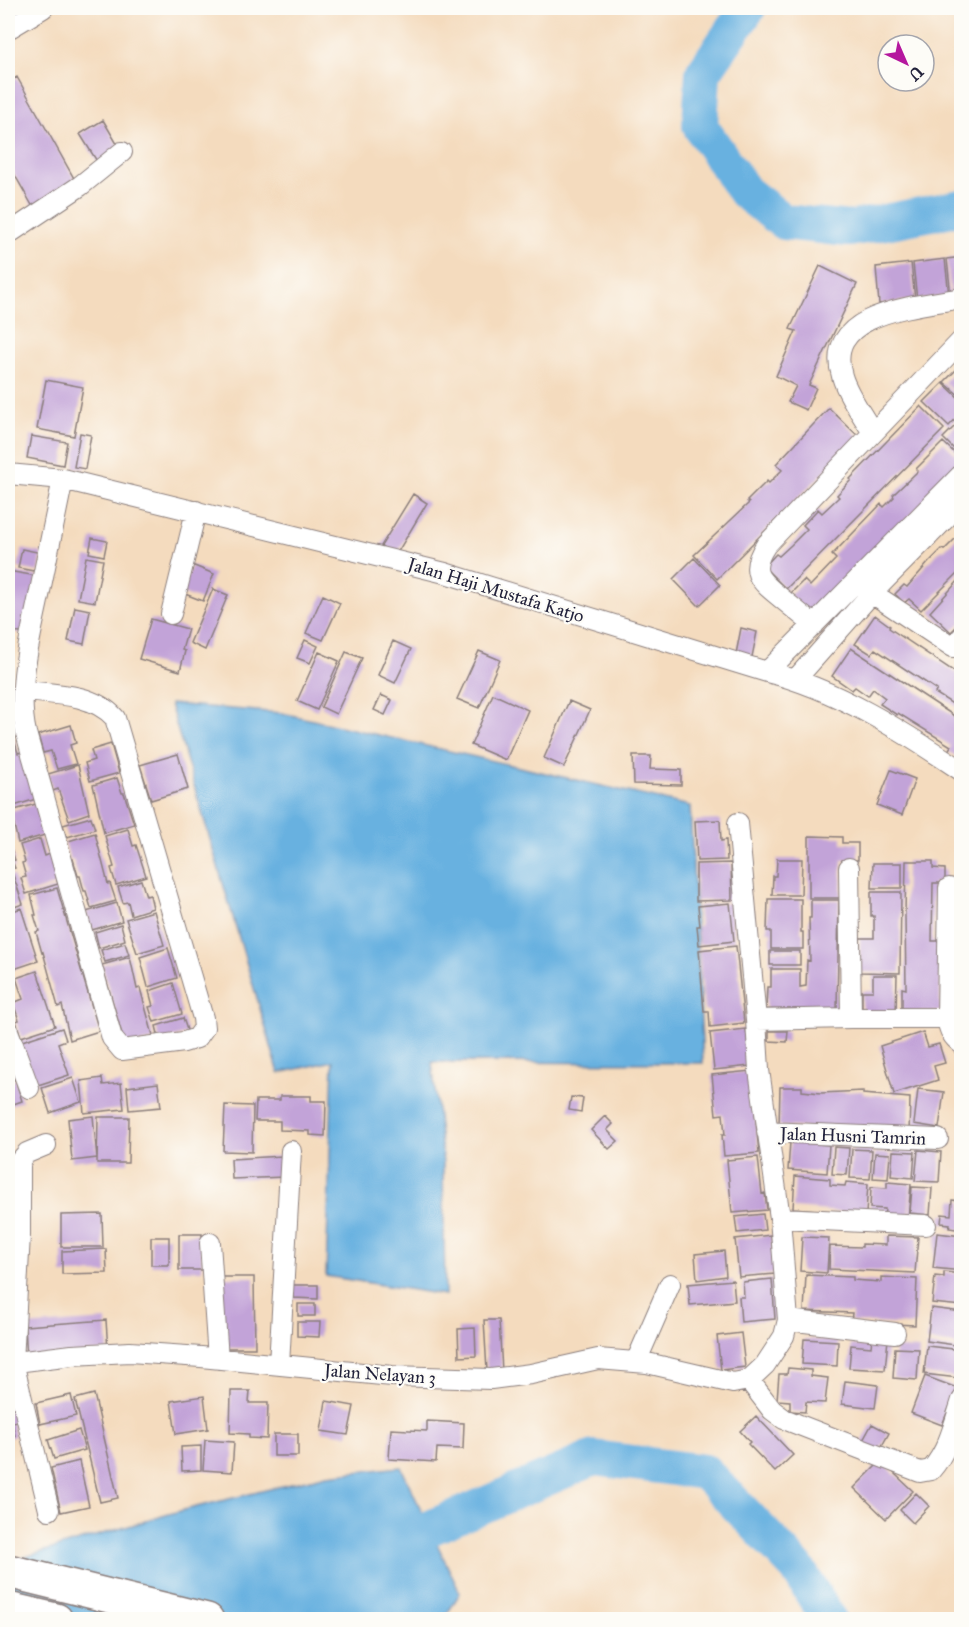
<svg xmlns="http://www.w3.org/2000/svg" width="969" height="1627" font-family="'IM FELL Great Primer',serif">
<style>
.water{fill:#68b1e0;stroke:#456a8e;stroke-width:1.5}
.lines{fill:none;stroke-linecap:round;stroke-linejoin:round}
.river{stroke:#68b1e0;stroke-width:36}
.building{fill:#c2a3d8}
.street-casing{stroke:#8b7e7c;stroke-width:22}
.highway-casing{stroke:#8b7e7c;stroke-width:36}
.street{stroke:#fff;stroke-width:20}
.highway{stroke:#fff;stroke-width:33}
.labels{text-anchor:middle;stroke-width:4.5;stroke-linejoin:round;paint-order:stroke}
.street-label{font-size:18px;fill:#22223b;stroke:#fdfcf7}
</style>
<rect width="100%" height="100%" fill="#fdfcf7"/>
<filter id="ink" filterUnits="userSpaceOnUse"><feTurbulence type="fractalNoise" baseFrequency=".0167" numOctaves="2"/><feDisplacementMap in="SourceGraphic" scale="12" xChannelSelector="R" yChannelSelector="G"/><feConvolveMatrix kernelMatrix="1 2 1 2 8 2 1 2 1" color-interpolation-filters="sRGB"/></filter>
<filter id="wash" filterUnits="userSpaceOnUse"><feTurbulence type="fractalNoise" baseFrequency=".008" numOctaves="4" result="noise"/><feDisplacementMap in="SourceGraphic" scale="24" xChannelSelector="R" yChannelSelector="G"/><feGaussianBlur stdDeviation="1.35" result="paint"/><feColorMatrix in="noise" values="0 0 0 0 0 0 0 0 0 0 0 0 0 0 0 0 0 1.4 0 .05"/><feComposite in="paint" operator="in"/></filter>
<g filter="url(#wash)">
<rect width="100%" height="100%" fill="#f4dbbe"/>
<path class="water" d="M170 704 282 713 690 806 703 1063 432 1062 443 1163 445 1295 326 1276 333 1061 279 1073Z
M401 1467 460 1593 444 1619 8 1620V1562L176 1512 270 1489 327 1475Z"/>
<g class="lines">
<path class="river" d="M748 8 703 73 700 126 745 192 784 222 849 229 962 207
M430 1528 594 1458 705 1472 797 1568 829 1620"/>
</g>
<g id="blocks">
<path class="building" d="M17 77 76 182 33 207 8 163V82Z
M103 120 120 149 98 163 80 134Z
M962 257V295L951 296 947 259Z
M945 259 949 296 917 300 913 263Z
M911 263 915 300 879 304 876 267Z
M820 266 857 284 809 385 816 388 806 410 788 402 796 386 776 376 796 331 790 329Z
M962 364V398L944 382Z
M46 380 83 387 74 436 37 429Z
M943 383 962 401V412L949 426 924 402Z
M921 406 944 429 786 589 764 567 776 554 779 556 791 545 807 529 803 525 818 509 822 513 839 497 837 495 851 480 850 479Z
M829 408 859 437 717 579 694 555 749 503 747 501 767 481 769 483 782 470 776 464Z
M962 419V457L943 438Z
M80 433 91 435 85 469 74 467Z
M31 436 67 442 63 465 27 458Z
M943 442 962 460V464L825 602 813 619 789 595 804 580 810 586 836 559 832 555 881 504 884 507 894 497 893 495 918 471 916 469Z
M413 494 427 503 396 555 381 546Z
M962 532V569L921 610 909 599 904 603 895 594 904 585 907 587 929 562 942 549 944 550Z
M92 538 107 541 104 556 89 553Z
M22 549 42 553 39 572 18 568Z
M86 557 103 560 95 602 78 599Z
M694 558 720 585 699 606 673 579Z
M192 565 214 574 203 601 180 592Z
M8 571 37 576 26 634 8 631Z
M959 580 962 583V621L951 632 930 612Z
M213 589 228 595 205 650 190 643Z
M323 595 340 603 323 640 306 633Z
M75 607 90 610 84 644 68 641Z
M875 615 890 626 889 628 962 677V710L935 693 937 690 875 649 871 654 855 644Z
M151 619 188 629 182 650 185 651 180 671 139 659Z
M741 628 757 632 752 657 736 654Z
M305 640 318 646 310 663 297 658Z
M393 641 411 649 395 683 378 675Z
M851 648 962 721V760L948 751 951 746 898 713 897 715 880 704 885 698 873 689 868 696 855 687 852 690 832 676Z
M479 651 500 660 479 708 457 699Z
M319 652 339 661 317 710 297 701Z
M346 652 362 658 336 714 321 707Z
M493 694 528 710 506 760 471 745Z
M381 695 392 700 385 715 374 710Z
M569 701 590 710 564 767 544 758Z
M71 725 76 743 70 745 76 764 57 769 51 751 43 753 38 735Z
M13 736 18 753 22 752 36 799 8 808V738Z
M111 744 119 773 90 781 85 763 94 760 91 750Z
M178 754 188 789 151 800 140 765Z
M633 756H651L650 769 681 770V785L634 784Z
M78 765 89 813 69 820 58 789 53 791 48 774Z
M891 770 915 779 902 815 877 805Z
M117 778 122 793H124L134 824 104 833 93 785Z
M36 804 45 835 18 843 11 811Z
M91 817 95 829 67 837 63 825Z
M720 820 721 841 726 840 727 860 697 861 695 821Z
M128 829 133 846 136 845 146 876 116 885 111 868 114 867 105 836Z
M95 833 108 884 110 883 116 901 91 908 86 891H84L80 876H78L73 859 70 860 65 842Z
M809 836 842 837V843H858V860H842L841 898H809Z
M40 839 45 856 50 854 58 884 26 894 21 878 26 877 22 863 25 862 20 845Z
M8 843H9L15 860 12 861 15 868 8 870Z
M777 859H802L801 895H772L773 876H776Z
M906 861H933V868L945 869V883H933L932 941H941L940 1012H902V988L906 989 905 915Z
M731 863 732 900 696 901V864Z
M873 863H902V888H872Z
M13 875 23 904 8 909V877Z
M141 880 146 896 150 895 153 908 131 915 128 902 123 903 118 887Z
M57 888 99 1031 70 1040 62 1005 58 1007 43 952 42 953 36 932 39 931 34 915H36L31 895Z
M871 892H901L900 973 860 972V938H874V916H871Z
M768 899H801V932H803V949H771V931H767Z
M811 900H839L837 1010 766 1009 767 987H771V969H800V987L806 986 807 960 810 961 809 918H811Z
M117 903 122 921 92 930 86 912Z
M730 903 734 941 699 945 697 926H700L698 906Z
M21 908 38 961 8 971V913Z
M154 911 164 945 137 953 126 919Z
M121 924 125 940 99 948 95 932Z
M125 943 129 955 105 962 101 950Z
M736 946 744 1023 710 1027 709 1011H704L699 950Z
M168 948 177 978 148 987 140 957Z
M770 951H800V965H770Z
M130 957 137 989 140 988 154 1039 126 1048 102 965Z
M37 971 55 1026 21 1037 16 1021 19 1020 13 1003 23 999 16 978Z
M873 975H897L896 1012H862V991H873Z
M173 983 182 1014 154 1022 149 1007 153 1006 149 991Z
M183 1018 188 1033 160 1042 156 1026Z
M62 1028 66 1040 58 1043 69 1075 38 1085 19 1042Z
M746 1029 750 1066 714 1070 710 1033Z
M769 1031H788L787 1042 769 1041Z
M923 1032 928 1047 939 1044 945 1063 934 1066 938 1080 894 1094 880 1046Z
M8 1071 11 1081 15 1079 22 1101 8 1106Z
M751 1071 759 1153 724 1156 722 1135H725L723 1114 716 1115 712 1075Z
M73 1078 81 1102 50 1113 42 1088Z
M102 1078 103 1085 121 1083 124 1109 84 1113 81 1081Z
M158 1083 161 1107 129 1110 127 1087Z
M780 1087H802V1091L821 1093 863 1091V1094L910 1098 909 1134 779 1126Z
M918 1089 944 1092 939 1128 914 1124Z
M280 1096H311V1101H326L325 1136 310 1135V1131L280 1130V1121H255L256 1100H280Z
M571 1097 583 1098 581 1112 569 1110Z
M225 1105 253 1106 252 1152 223 1151Z
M93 1116 97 1158 72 1161 68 1119Z
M605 1116 613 1124 607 1130 618 1141 609 1149 591 1130Z
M98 1117H129L128 1163H97Z
M790 1142 829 1145 827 1173 788 1170Z
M834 1147 849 1148 847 1175 832 1174Z
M852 1149 872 1150 870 1179 850 1178Z
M918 1150 941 1152 939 1182 915 1181Z
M893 1151 915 1152 913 1178 891 1176Z
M875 1153 890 1154 888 1179 873 1178Z
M283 1156 284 1177 232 1179 231 1159Z
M758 1157 762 1194 765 1193 767 1210 732 1213 727 1160Z
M795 1176 830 1179V1185L845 1186 846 1182 868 1184 866 1214 793 1208Z
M887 1182 911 1184 908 1219 884 1217 885 1209 870 1208 871 1187 887 1188Z
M912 1187 932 1188 930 1215 910 1213Z
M952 1200 962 1201V1230L949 1228 950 1224 941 1223 942 1214 951 1215Z
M102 1214 103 1247H61V1215Z
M763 1214 765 1230 737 1233 735 1217Z
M937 1233 962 1236V1271L933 1268Z
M179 1234H202V1270H179Z
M771 1235 775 1274 739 1277 735 1239Z
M886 1236 918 1237 915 1273 829 1269 830 1246 862 1247V1244L886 1245Z
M151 1237H169V1265H151Z
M802 1237 829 1238 827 1273 800 1271Z
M106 1249 107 1273 62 1274V1251Z
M724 1251 726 1276 697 1280 695 1254Z
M944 1272 962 1274V1306L932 1303 935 1276 944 1277Z
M806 1275 853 1277V1280L881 1282V1277L917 1279 915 1325 851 1322 852 1313 804 1311Z
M218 1277H254L255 1348H218Z
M772 1279 775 1319 741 1322 739 1297H744L743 1282Z
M733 1280 735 1301 690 1305 688 1284Z
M293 1285H318V1299L293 1298Z
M298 1304H315V1316H298Z
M931 1308 962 1312V1346L927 1341Z
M106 1320 108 1351 27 1357 25 1326Z
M484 1320H499L502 1371H487Z
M297 1322H320L319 1337 297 1336Z
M475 1328 476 1356 459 1357 458 1329Z
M741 1333 745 1367 721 1370 717 1336Z
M872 1338 888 1339 885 1370 849 1368 851 1345 871 1347Z
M804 1339 838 1341 837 1366 802 1364Z
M927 1346 962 1350 958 1378 924 1374Z
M895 1348 919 1349 917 1380 893 1378Z
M788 1368 811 1370V1376L828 1378 825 1403 806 1402 805 1412 790 1411V1401L777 1400 779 1374H787Z
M925 1376 957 1388 942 1425 911 1413Z
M845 1381 878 1385 875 1408 842 1404Z
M11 1391 18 1421 12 1422 15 1436 8 1438V1392Z
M231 1391H250L249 1403H268L267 1439 249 1438V1434L230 1433Z
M94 1394 118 1498 100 1502 75 1399Z
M71 1395 76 1416 40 1424 36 1403Z
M204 1396 208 1429 176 1434 171 1401Z
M326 1401 354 1406 348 1435 321 1431Z
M756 1416 793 1455 775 1472 748 1444 750 1442 740 1431Z
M427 1421 464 1423 463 1449 437 1448 436 1462 389 1459 391 1429 427 1431Z
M872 1424 889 1433 878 1453 861 1444Z
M79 1430 85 1450 54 1459 48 1440Z
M274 1434H298V1456H274Z
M205 1440 234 1442 232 1472 203 1470Z
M201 1446V1470L182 1471 181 1447Z
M79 1461 89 1506 61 1512 51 1468Z
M881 1461 913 1491 886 1519 854 1488Z
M916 1493 929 1506 913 1523 900 1510Z"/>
</g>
</g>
<g filter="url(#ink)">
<use href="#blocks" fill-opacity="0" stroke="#8b7e7c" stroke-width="1.5"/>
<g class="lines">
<defs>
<path id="street" d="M8 29 43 8
M8 234 80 186 122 152
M873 433C863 416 847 394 842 376 822 311 920 306 962 298
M8 474 63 479 445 573 767 672C835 688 904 732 962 771
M863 587 953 647 962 637
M171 614 196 511
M814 625C803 616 792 607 781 598 759 580 748 572 766 545L962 340
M767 672 962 474
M796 679 872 593 962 502
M24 691C54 694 93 693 115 718L203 1018 204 1028 197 1038 184 1042 122 1050 112 1038 26 733C16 688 30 640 39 596 47 557 55 518 63 479
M738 823 756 1020
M849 868 851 1018
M947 1018 949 888
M8 1031 29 1088
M767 1132 938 1139
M46 1145 27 1153 20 1161V1235L13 1362 49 1510
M780 1218 926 1225
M210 1243 218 1359
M788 1320 895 1333
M636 1362 670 1284
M8 1363 72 1355 130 1352 201 1357 392 1376 491 1379 531 1374 598 1359 647 1363 733 1383 749 1380 765 1365 784 1336 788 1320 780 1218 759 1070 756 1020 851 1018H947C949 1030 952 1037 962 1044
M279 1365 291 1151
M749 1380 772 1410 784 1419 920 1472 931 1470C948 1451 954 1425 962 1400"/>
<path id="highway" d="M8 1571 207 1620
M8 1609 56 1620"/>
</defs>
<use href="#street" class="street-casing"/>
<use href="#highway" class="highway-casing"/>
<use href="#street" class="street"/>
<use href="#highway" class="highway"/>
</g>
</g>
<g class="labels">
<g class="street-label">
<text transform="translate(496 590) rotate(17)" y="6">Jalan Haji Mustafa Katjo</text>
<text transform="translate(853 1136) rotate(2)" y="6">Jalan Husni Tamrin</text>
<text transform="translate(380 1374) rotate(4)" y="6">Jalan Nelayan 3</text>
</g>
</g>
<rect width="969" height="1627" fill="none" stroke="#fdfcf7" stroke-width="30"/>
<g transform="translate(906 63) rotate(136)"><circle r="28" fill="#fdfcf7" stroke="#a5a5ac" stroke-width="1.5"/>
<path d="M0-4.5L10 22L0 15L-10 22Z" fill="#b5179e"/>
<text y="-9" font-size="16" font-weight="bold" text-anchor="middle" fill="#22223b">U</text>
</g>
</svg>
